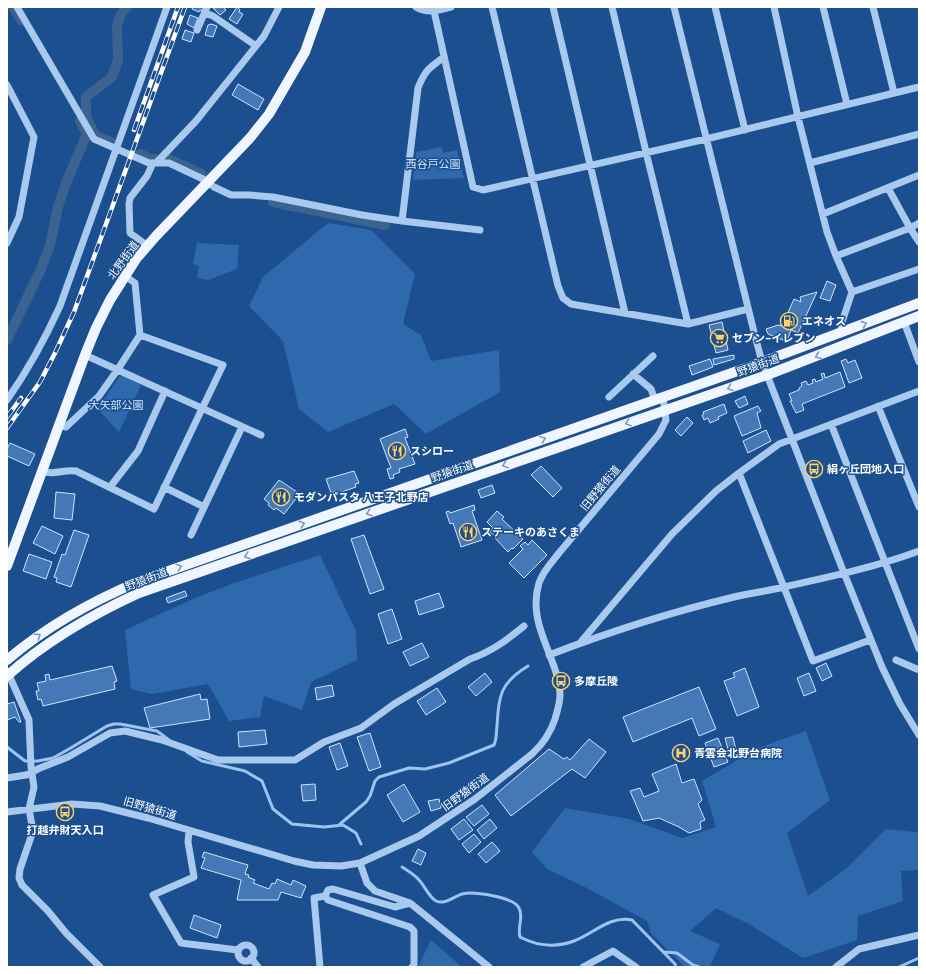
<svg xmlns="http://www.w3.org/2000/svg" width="926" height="974" font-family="'DM Sans','Noto Sans JP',sans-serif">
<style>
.green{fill:#2e69ad}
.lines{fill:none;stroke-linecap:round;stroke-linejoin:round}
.stream{stroke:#9cc4f0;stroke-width:3}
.canal{stroke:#3c6290;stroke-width:10}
.building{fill:#4478b7;stroke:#cfe3fa}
.minor{stroke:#a9c9ee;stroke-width:7}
.major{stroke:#f0f6ff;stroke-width:10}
.rail-casing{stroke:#fff;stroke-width:4.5}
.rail{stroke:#1b4f8f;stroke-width:3;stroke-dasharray:9;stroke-linecap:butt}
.oneway{stroke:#7b9ac1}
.labels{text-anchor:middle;stroke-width:3;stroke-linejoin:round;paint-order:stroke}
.park-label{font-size:11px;fill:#cfe3fa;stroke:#1b4f8f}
.street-label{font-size:11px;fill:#fff;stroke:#1b4f8f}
.poi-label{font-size:11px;font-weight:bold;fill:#fff;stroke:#1b4f8f;text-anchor:start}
</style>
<rect width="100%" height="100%" fill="#1b4f8f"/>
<path class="green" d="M442 147 443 153 457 150 464 178 413 180 416 152Z
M328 223 371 230 415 274 403 324 421 335 431 361 499 350 500 392 426 434 394 404 328 432 299 409 283 341 249 306 263 277Z
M197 243 239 245 237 269 208 280 197 278 199 266 193 264Z
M123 375 141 385 119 432 95 406 106 397 119 377Z
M320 555 356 631 357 660 311 682 302 710 264 696 260 717 229 721 208 684 152 694 131 689 125 630 195 598 234 583Z
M806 731 830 800 787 833 808 896 848 867 886 829 916 832 919 834V870L901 871 903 901 858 916 857 940 803 958 749 924 716 908 690 931 720 944 710 967H685L651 933 647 921 585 887 547 869 532 852 565 808 629 819 682 838 716 827 702 781 758 748Z
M431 940 462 967H418Z"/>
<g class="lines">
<path class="stream" d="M7 747 25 761H38L53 758 69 749 107 726 114 724H120L157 731 169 740
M187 752 202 761 245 771 262 781 273 809 292 824 324 827 343 825 356 833 361 844
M340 824 366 802 370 796 375 781 379 777 409 768 425 769 449 763 494 745C497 739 496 732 497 726 499 695 500 683 528 666
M402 867C408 871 414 874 419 880 425 886 428 896 436 901 445 905 453 897 462 894 473 891 514 897 519 908 524 917 517 927 520 937 537 946 555 948 574 941 593 934 610 915 632 920L675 964 676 967
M664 952 677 953 693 965 699 967
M899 967 919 958"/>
<path class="canal" d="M13 7 22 21
M111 142 96 136 86 118V97L112 77 118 60 117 26 121 14 127 7
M140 154 150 159H155
M163 159H169L202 174
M273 202 385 225
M7 340 41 269 50 245 58 207 66 183 87 134 80 121"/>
</g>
<path class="building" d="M193 7H204L202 11 200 10 199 12 192 9Z
M223 7 226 10 220 15 213 8Z
M237 7 240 10 239 12 243 14 237 24 229 19Z
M190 15 198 18 194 28 187 24Z
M211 24 217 26 213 37 205 35 208 25Z
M185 30 194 33 191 42 182 39Z
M238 84 264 99 258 110 232 95Z
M827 281 836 285 830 301 820 298Z
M817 292 798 333 791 330 788 338 783 340 768 334 766 329 778 325 782 326 794 299 801 302 800 297Z
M722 322 728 350 716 353 709 325Z
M734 355V359L714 365 713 359Z
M710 359 713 367 692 375 689 366Z
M846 359 848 363 855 360 862 378 849 383 841 361Z
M840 372 845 387 802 404 804 410 796 413 790 401H792L789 394 799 390V388L802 386 801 383 806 381 808 385 813 383 812 380 815 379 816 382 823 379 821 374 824 373 825 378Z
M745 396 748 404 739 408 735 401Z
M724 404 727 413 718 417 719 419 710 423 708 418 704 420 702 415 704 414 703 412Z
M758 406 761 411 757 413 761 428 742 436 734 416Z
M687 417 693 423 681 436 675 430Z
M405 429 408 437 405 438 415 464 399 469 400 472 393 475 394 478 390 479 387 469 391 468 380 439Z
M766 430 771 441 748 453 743 441Z
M10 443 35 454 29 466 7 456V449Z
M541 466 562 488 553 497 531 475Z
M354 471 359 483 355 484 356 487 336 494V491L331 493 326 479Z
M279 480 297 492 298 496 284 514 276 508 274 510 268 505 269 503 264 499Z
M492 485 495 493 481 498 478 490Z
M56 492 75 494 72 520 54 518Z
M474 505 475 510 472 511 482 540 461 547 453 523 450 524 446 512 449 511 450 513Z
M497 511 504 517 502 519 523 539 513 549 512 548 508 552 495 538 496 537 490 532 493 528 487 522Z
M42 526 63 536 55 554 33 543Z
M74 530 89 535 71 587 56 582 57 578 54 577 62 554 65 555Z
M364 535 384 589 370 594 351 539Z
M532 540 547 555 524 578 509 563 523 549 520 546 525 542 528 545Z
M29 554 52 562 46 579 23 571Z
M185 591 187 596 168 603 166 598Z
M439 593 444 607 419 615 415 601Z
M392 609 402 639 388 644 378 614Z
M422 643 429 657 410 666 403 652Z
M826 663 832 676 822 681 816 668Z
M112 666 117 681 114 682 115 689 43 706 41 699 38 700 36 691H39L37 683 46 681 45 675 49 674 50 680Z
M745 668 759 707 737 716 724 681 735 677 733 673Z
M485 673 492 682 476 696 468 687Z
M809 673 816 691 804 696 797 678Z
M332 685 334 696 317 700 315 688Z
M699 687 716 729 699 736 692 718 633 742 623 717Z
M437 688 446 702 426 715 417 701Z
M200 694 201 700 207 699 210 719 150 728 144 708Z
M14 702 21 722H19L15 717 7 720V704Z
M265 730 267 744 239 747 238 732Z
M370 733 381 767 369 771 357 737Z
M733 737 737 755 730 757 725 738Z
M718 738 728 762 714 767 705 743Z
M589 739 606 752 585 778 572 769 511 816 495 795 549 749 564 759 567 757 570 760Z
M340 743 348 766 337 770 329 747Z
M676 764 682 783 694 779 702 800 698 804 705 820 700 822 701 829 689 833 679 827 659 818 643 821 630 791 640 788 644 797 659 791 652 774Z
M315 784 316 800 303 801 301 785Z
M404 784 420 812 403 822 387 795Z
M439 799 441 808 431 811 428 801Z
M482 805 489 814 474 826 466 817Z
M464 819 473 830 459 840 451 829Z
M490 819 497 828 484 839 477 830Z
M474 834 481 842 469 853 462 844Z
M492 842 500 851 486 863 478 854Z
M418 849 426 853 421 865 412 861Z
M204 852 248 865 245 874 249 875 248 877 255 880 253 883 269 889 272 883 275 884 277 879 291 885 293 880 306 886 301 898 281 892 278 900H237L241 880 201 868 205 858 202 857Z
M194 915 221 925 217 938 190 928Z"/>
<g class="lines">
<path class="minor" d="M17 7 94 139 149 163H169L203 179 214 187 231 195H249L273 197 362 215 402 221 418 88C425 70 429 68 444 57
M416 7C427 14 440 10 451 7
M492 7 558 286 563 298 571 304 688 324 748 309
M553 7 625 313
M612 7 646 152 688 324
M674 7 755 336 762 362 844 573 882 667 900 704 919 735
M715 7 745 130
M774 7 798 117 827 232 836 256
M823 7 847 104
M873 7 894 93
M434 11 473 187 483 190 706 139 919 87
M205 13 213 16 256 46
M197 30 207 7
M7 85 34 137 19 217 7 243
M157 162 196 121 264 36 279 7
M810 163 919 134
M888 188 910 228 919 242
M823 214 919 175
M402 221 480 230
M148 246 130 233 129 204 130 198 147 176 153 163
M852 292 836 256 910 228 919 223
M904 322 919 362
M843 332 841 325 852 292 919 269
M85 355 261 435
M633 374 651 389 655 400
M609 397 653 356
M7 400C28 370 45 339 60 306L167 7
M878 406 919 507
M831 424 919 649
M58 425 66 427 99 396 118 369 140 335 135 283 125 276
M42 471C54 476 63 469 76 471L154 509 223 365 140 335
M739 473 813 661 870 640
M110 487 138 451 165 391
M164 487 204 507
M191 535 242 427
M580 643 672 534 716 491 739 473 779 444 919 391
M549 655C609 632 671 612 734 597 750 593 768 591 784 587 829 577 876 567 919 551
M896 660 919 670
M9 675 29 720 31 767 34 787 29 809 33 831 20 869 19 878 22 885 48 911 66 933 100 967
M7 778 26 775 40 768 68 757 110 733 125 731 162 740 218 760H295L324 742 361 728 394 704 470 659C491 652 507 640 524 626
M7 812 72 804 100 806 148 818 294 861 313 865 341 866 360 863 419 836 475 799 532 754C543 744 550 734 555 719 557 712 560 703 560 695 559 658 526 625 539 583 543 571 552 562 559 553L659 434 666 420 663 397
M189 831 188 842 194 877 153 895 181 943 238 950
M360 863 367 883 375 891 410 903 489 967
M410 903 395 907 333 889 328 890 325 896 328 900 410 927 414 931V965L412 967
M238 953a8 8 0 1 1 16 0a8 8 0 1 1-16 0Z
M251 958 258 967
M320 967 314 898 325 896
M583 967 613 951 636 967
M836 967 859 949 919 935"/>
<path class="major" d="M7 566 85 355 96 328 110 300 136 259 156 236 250 138 269 114 305 52 321 7
M7 660C47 626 92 601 140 581L746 368 919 303
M7 676C46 641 91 615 139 593L767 375 919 316"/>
<defs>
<path id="rail" d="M134 130 178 7
M7 417 21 398
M7 428 40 382 55 353 74 312 185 7"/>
</defs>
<use href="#rail" class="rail-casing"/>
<use href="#rail" class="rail"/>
</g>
<defs><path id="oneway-chevron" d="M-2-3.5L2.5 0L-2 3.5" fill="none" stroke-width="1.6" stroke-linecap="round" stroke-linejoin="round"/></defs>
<g class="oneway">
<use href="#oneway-chevron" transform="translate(864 324) rotate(-21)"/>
<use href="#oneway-chevron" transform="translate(818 356) rotate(159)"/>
<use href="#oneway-chevron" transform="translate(730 388) rotate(160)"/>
<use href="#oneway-chevron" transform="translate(628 423) rotate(161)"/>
<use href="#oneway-chevron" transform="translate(543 439) rotate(-20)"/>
<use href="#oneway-chevron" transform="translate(505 465) rotate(161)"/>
<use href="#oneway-chevron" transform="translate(369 513) rotate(161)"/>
<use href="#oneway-chevron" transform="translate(302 524) rotate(-19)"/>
<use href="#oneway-chevron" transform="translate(247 556) rotate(161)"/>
<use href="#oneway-chevron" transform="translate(179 567) rotate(-19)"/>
<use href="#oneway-chevron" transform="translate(38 636) rotate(-35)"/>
</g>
<defs>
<symbol id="fuel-ring" viewBox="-11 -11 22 22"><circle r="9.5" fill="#1b4f8f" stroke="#ffd166" stroke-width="1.5"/><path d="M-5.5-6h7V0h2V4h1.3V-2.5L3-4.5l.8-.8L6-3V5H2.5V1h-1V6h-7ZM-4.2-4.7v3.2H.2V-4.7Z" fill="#ffd166"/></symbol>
<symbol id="supermarket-ring" viewBox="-11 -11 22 22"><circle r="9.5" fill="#1b4f8f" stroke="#ffd166" stroke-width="1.5"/><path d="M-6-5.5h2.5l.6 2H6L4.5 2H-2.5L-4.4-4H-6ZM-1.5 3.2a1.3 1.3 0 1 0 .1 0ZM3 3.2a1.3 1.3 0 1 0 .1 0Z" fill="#ffd166"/></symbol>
<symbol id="restaurant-ring" viewBox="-11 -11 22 22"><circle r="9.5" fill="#1b4f8f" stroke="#ffd166" stroke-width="1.5"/><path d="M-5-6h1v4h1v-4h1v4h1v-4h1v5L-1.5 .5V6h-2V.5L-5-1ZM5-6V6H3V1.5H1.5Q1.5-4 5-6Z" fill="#ffd166"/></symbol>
<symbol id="bus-ring" viewBox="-11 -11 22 22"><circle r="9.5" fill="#1b4f8f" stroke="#ffd166" stroke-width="1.5"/><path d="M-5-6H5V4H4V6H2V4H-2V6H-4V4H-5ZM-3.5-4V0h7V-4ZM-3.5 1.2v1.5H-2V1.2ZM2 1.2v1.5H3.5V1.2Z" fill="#ffd166"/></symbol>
<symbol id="hospital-ring" viewBox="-11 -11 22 22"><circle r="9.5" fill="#1b4f8f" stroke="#ffd166" stroke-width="1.5"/><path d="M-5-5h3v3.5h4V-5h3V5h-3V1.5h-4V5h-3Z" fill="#ffd166"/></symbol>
</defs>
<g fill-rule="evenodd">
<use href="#fuel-ring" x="779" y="311" width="20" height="20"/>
<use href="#supermarket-ring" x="709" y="328" width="20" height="20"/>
<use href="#restaurant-ring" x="387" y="441" width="20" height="20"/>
<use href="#bus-ring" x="804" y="459" width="20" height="20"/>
<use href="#restaurant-ring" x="271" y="487" width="20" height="20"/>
<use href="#restaurant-ring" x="458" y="522" width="20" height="20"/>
<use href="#bus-ring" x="551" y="671" width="20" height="20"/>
<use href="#hospital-ring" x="671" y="743" width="20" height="20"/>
<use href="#bus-ring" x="55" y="802" width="20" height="20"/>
</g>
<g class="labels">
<g class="park-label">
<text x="433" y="168">西谷戸公園</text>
<text x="116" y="409">大矢部公園</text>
</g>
<g class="street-label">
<text transform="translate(123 260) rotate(-54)" y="4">北野街道</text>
<text transform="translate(758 365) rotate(-20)" y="4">野猿街道</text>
<text transform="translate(452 471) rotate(-19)" y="4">野猿街道</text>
<text transform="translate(600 488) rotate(-50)" y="4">旧野猿街道</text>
<text transform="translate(146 579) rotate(-21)" y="4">野猿街道</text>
<text transform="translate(465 792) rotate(-36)" y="4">旧野猿街道</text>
<text transform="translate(150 808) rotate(16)" y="4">旧野猿街道</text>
</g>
<g class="poi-label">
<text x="802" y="325">エネオス</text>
<text x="732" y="342">セブン-イレブン</text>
<text x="410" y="455">スシロー</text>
<text x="827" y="473">絹ヶ丘団地入口</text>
<text x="294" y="501">モダンパスタ 八王子北野店</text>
<text x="481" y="536">ステーキのあさくま</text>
<text x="574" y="685">多摩丘陵</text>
<text x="694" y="757">青雲会北野台病院</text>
<text x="65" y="834" text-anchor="middle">打越弁財天入口</text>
</g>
</g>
<rect width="926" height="974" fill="none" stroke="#ffffff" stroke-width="16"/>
</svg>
